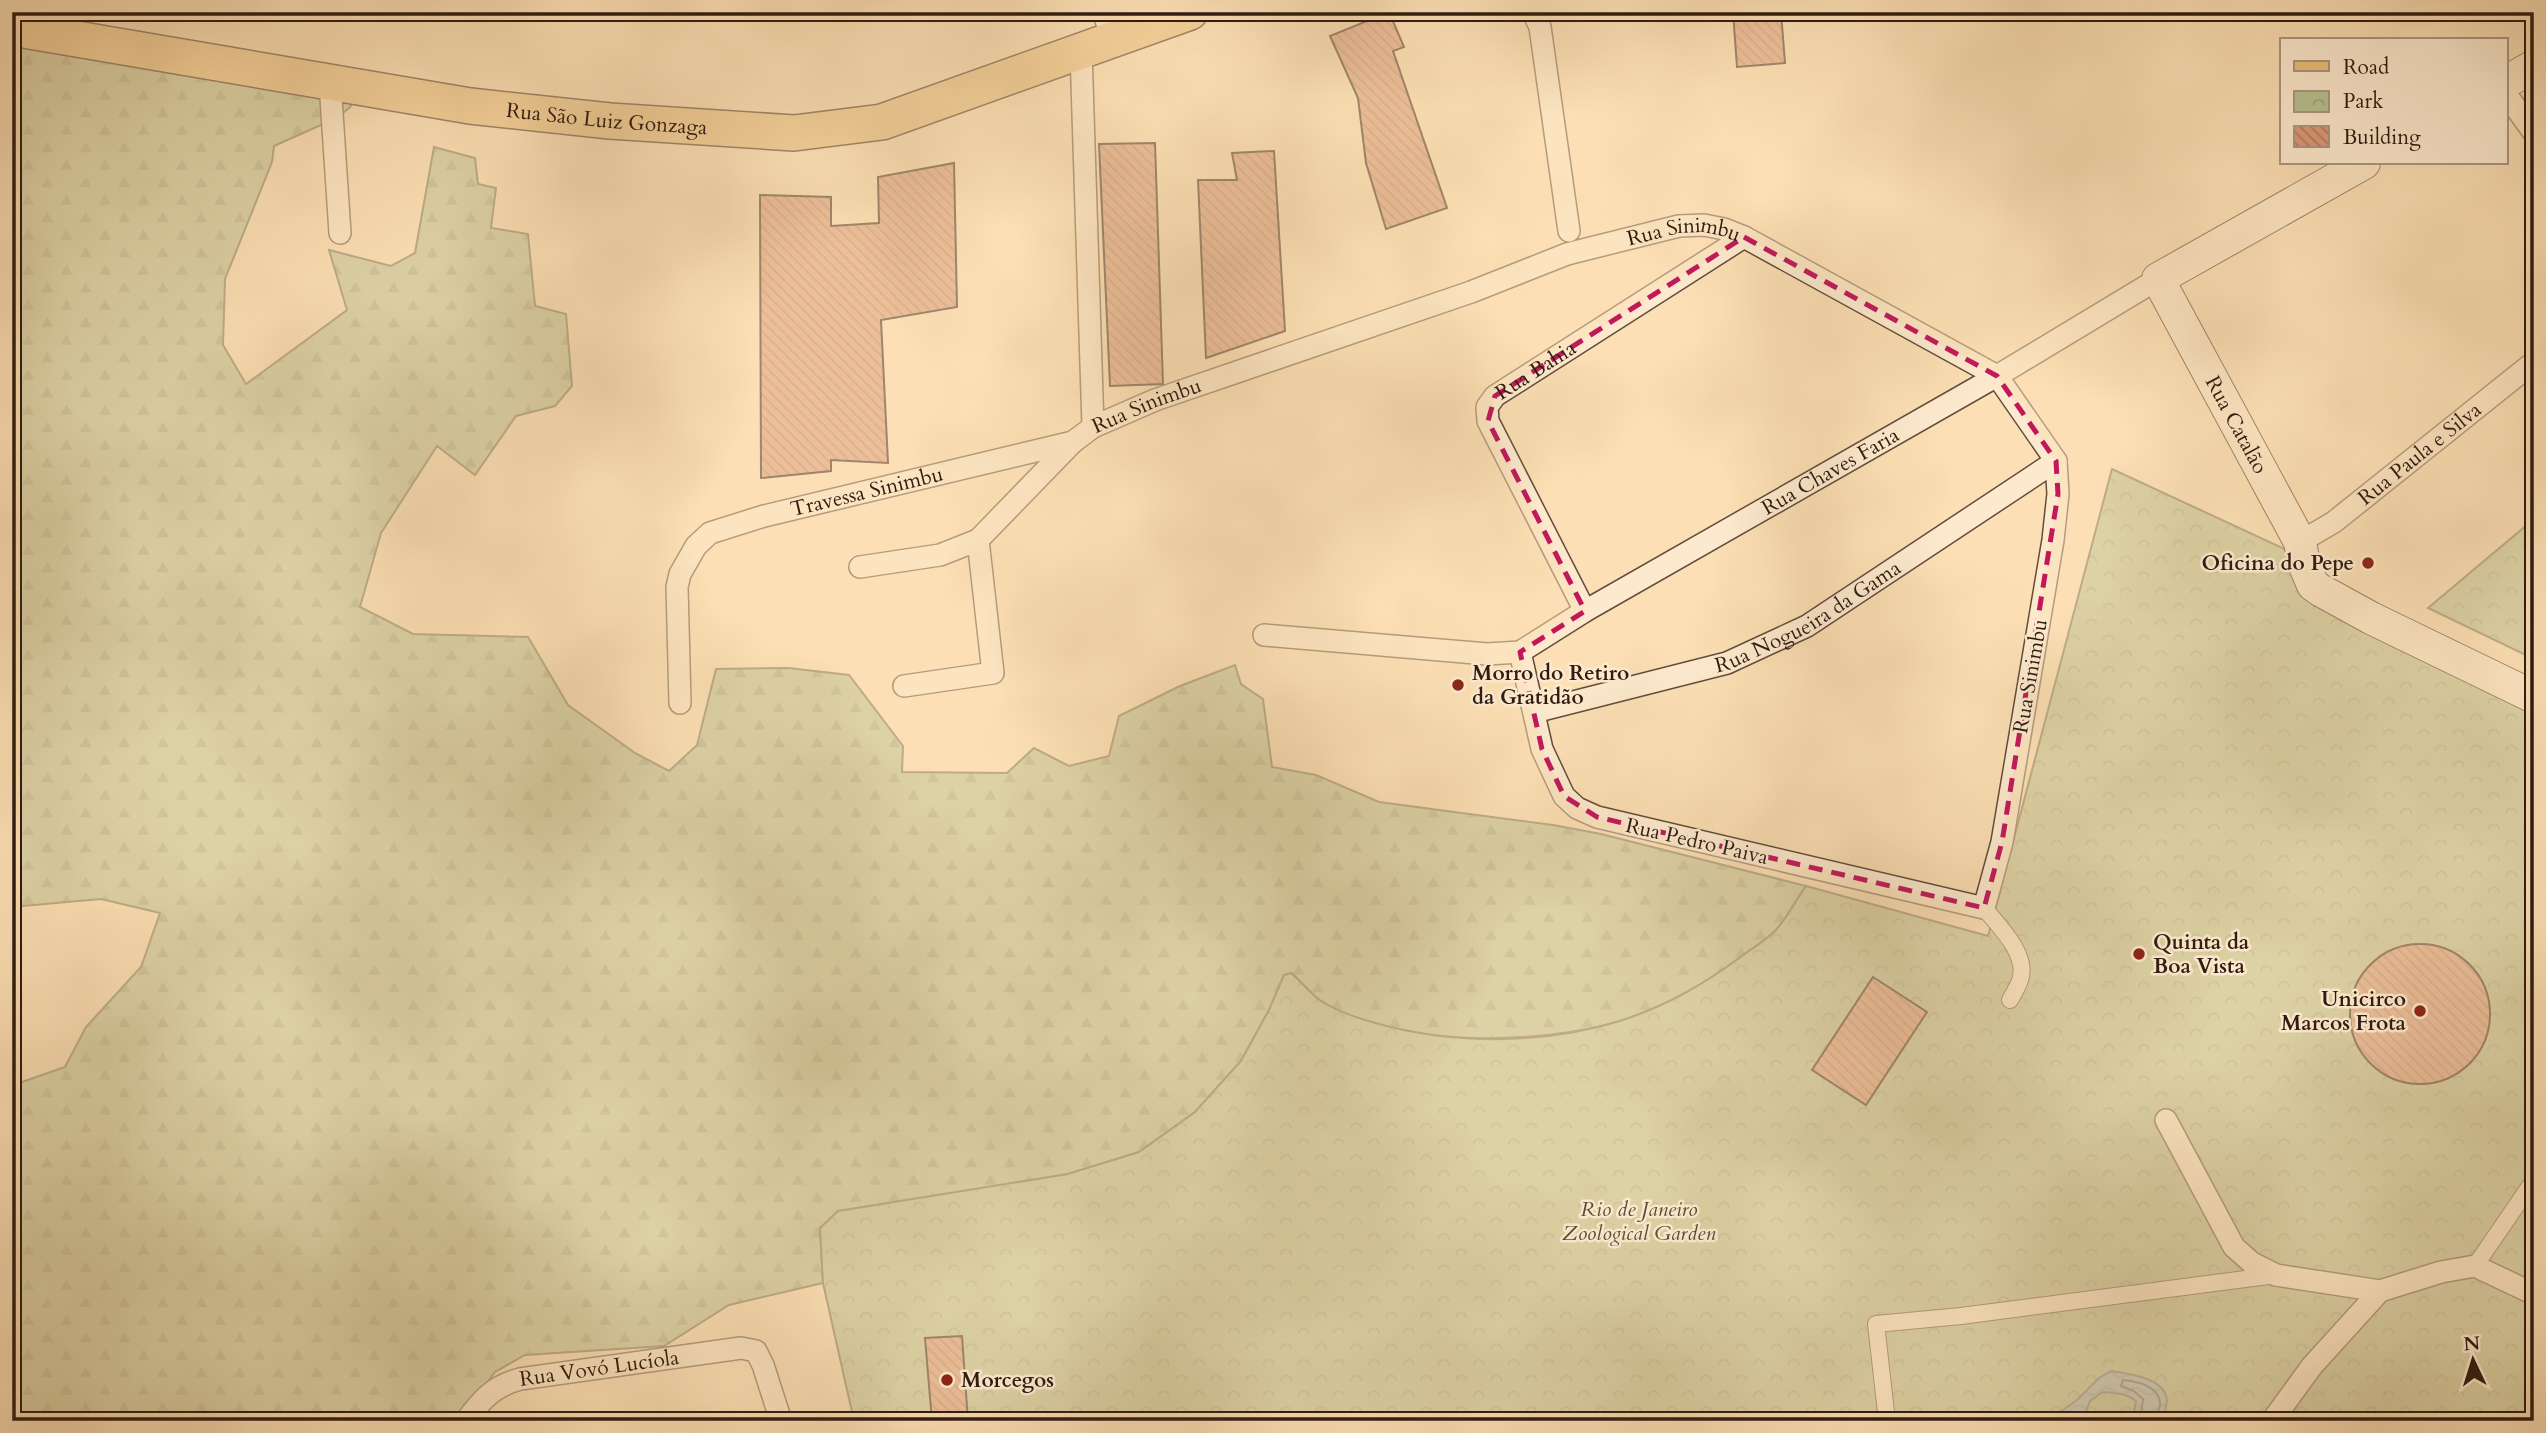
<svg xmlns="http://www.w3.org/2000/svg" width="2546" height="1433" font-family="Cardo,serif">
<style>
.forest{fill:url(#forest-firs);stroke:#746f52;stroke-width:2}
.park{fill:url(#park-crowns);stroke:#746f52;stroke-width:2}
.water{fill:url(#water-waves);stroke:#757a75;stroke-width:2}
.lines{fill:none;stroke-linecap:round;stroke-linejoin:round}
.shore{stroke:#6a6a64;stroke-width:2}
.building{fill:url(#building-back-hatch);stroke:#301b11;stroke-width:2}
.pedestrian-casing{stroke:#634c3a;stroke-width:18}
.minor-casing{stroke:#634c3a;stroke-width:24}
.secondary-casing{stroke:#301b11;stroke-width:34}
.primary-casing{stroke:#301b11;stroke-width:38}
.pedestrian{stroke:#fdeace;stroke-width:16}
.minor{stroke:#fdeace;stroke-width:21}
.secondary{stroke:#fdeace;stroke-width:32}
.primary{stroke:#eec07a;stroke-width:35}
.marked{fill:none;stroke:#c2185b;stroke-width:5;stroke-dasharray:14 9;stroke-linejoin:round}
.poi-dot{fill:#8f2418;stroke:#fdeace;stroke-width:2.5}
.labels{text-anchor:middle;stroke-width:5;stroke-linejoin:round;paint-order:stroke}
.street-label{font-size:21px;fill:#301b11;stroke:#fdeace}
.poi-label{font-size:21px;font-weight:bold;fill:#301b11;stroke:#fdeace;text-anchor:start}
.park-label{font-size:21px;font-style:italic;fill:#594d38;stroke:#fdeace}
</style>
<defs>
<pattern id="forest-firs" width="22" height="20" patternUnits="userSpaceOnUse" patternTransform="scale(1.75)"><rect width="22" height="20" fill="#b8c392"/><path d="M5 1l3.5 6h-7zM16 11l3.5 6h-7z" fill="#9ea77d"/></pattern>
<pattern id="park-crowns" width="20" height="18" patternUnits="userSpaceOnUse" patternTransform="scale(1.75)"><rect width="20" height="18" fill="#b8c392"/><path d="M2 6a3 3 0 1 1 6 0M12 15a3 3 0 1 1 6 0" fill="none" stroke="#9ea77d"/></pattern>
<pattern id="water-waves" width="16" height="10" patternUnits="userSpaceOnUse" patternTransform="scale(1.75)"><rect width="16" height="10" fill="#a3bab8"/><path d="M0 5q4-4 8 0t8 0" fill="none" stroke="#8d9f9d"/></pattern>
<pattern id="building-back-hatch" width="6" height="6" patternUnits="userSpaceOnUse" patternTransform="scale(1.75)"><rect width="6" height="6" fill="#dc9979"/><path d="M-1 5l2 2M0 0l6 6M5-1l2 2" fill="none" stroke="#b37c62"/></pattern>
</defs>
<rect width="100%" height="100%" fill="#fcdfb4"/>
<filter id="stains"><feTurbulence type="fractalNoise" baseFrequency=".00286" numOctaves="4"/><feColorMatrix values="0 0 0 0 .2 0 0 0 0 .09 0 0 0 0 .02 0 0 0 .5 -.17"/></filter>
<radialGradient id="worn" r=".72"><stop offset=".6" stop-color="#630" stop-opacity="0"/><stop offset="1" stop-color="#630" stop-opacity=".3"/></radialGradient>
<path class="forest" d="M12 20 342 89 351 106 339 117 274 146 272 162 225 279 223 345 246 384 347 310 329 250 391 266 415 253 434 147 475 158 478 184 496 188 491 228 528 234 535 306 566 314 572 386 555 406 516 416 475 475 437 446 381 533 360 607 413 634 528 637 568 705 635 753 669 771 697 745 716 669 788 668 849 675 903 746 902 772 1007 773 1034 748 1069 766 1109 756 1119 716 1180 686 1235 665 1241 684 1263 699 1272 767 1316 775 1379 802 1553 825 1601 834 1806 886C1796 900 1787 918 1776 930 1767 940 1752 948 1742 956 1703 985 1667 1006 1620 1021 1543 1045 1386 1049 1318 999 1309 992 1300 981 1292 973L1284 975 1269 1010 1241 1061 1195 1112 1139 1152 1068 1174 820 1228 823 1283 729 1305 664 1346 525 1355 495 1372 459 1421H12V1081L22 1082 65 1067 86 1027 141 967 160 913 101 899 12 907Z"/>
<path class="park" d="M2112 469 2291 552 2305 586 2534 703V1421H854L823 1283 820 1228 838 1211 1068 1174 1139 1152 1195 1112 1241 1061 1269 1010 1284 975 1291 973C1300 981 1309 991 1318 999 1334 1010 1354 1017 1372 1022 1450 1045 1542 1045 1620 1021 1666 1006 1703 985 1742 956 1752 948 1767 940 1776 930 1787 918 1796 900 1806 886L1988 936Z
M2534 519V659L2428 608Z"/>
<path class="water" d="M2111 1371C2139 1375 2184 1382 2160 1421H2125L2134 1412 2136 1401C2126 1393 2115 1393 2103 1392L2090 1401 2082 1421H2048L2077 1400 2099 1378Z"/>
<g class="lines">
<path class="shore" d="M2135 1421 2141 1414 2143 1399 2134 1391 2121 1386 2123 1380C2136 1381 2160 1386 2160 1404 2160 1410 2155 1415 2154 1421"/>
</g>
<path class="building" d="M1389 12 1404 47 1393 51 1447 208 1386 229 1366 163 1358 98 1330 36Z
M1733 12H1781L1785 63 1737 67Z
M1155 143 1163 384 1110 386 1099 144Z
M1274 151 1285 331 1206 358 1198 180H1237L1232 153Z
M954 163 957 307 881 320 888 463 831 460V471L761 478 760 195 831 197V226L879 223 878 177Z
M2350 1014a70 70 0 1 1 140 0a70 70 0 1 1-140 0Z
M1873 977 1927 1012 1866 1105 1812 1070Z
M962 1336 968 1421H932L925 1338Z"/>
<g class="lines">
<defs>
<path id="pedestrian" d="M1984 908C1998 925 2029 955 2020 980 2018 987 2013 994 2010 1000
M2475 1266 2534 1180
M1887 1421 1876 1324 1961 1316 2276 1275"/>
<g id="minor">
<path d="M1103 12 1113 40"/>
<path d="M1533 12 1540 27 1569 231"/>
<path d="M1081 51 1093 427"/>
<path d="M330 83 340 233"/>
<path d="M2506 94 2534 133"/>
<path id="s1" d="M2300 542 2334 522 2534 362"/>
<path id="s2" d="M860 567 940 555 978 540 1073 442 1093 427 1155 400 1471 292 1567 254 1679 226 1704 225 1724 229 1744 237 1997 376 2056 461 2058 494 2053 540 2002 842 1984 908 1597 817 1577 808 1564 796 1542 749 1520 652"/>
<path id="s3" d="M1585 611 1488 421 1487 407 1495 396 1744 237"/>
<path id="s4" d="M1264 635 1487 654 1520 652 1585 611 1997 376 2158 279"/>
<path d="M904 686 993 673 978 540"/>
<path id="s5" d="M680 703 677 587 680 574 696 546 710 533 764 516 1073 442"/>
<path id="s6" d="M1534 712 1727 663 1807 626 2056 461"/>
<path d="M2166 1120 2234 1247 2252 1263 2276 1275 2380 1291"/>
<path id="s7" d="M466 1421C482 1399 494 1386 520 1379L741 1348 756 1351 763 1365 781 1421"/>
<path d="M2272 1421 2312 1366 2380 1291 2441 1272 2475 1266 2534 1294"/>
</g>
<g id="secondary">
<path d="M2506 82 2534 66"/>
<path id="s8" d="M2364 163 2158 279 2300 542 2304 564 2313 585 2320 590 2371 618 2534 697"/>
</g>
<g id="primary">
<path id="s9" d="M12 28 470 106 610 121 794 133 882 122 1190 12"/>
</g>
</defs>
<use href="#pedestrian" class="pedestrian-casing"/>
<use href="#minor" class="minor-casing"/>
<use href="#secondary" class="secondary-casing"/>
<use href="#primary" class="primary-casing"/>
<use href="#pedestrian" class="pedestrian"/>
<use href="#minor" class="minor"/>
<use href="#secondary" class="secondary"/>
<use href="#primary" class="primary"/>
</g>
<path d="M0 0H2546V1433H0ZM1744 237 1997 376 2056 461 2058 494 2002 842 1984 908 1597 817 1564 796 1542 749 1520 652 1585 611 1488 421 1495 396Z" fill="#fcdfb4" fill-opacity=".55" fill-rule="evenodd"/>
<path class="marked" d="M1744 237 1997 376 2056 461 2058 494 2002 842 1984 908 1597 817 1564 796 1542 749 1520 652 1585 611 1488 421 1495 396Z"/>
<g class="poi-dot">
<circle cx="2368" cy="563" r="7"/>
<circle cx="1458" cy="685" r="7"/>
<circle cx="2139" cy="954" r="7"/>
<circle cx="2420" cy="1011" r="7"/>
<circle cx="947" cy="1380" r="7"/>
</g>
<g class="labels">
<g class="street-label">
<text dy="7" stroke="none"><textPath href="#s9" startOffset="602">Rua São Luiz Gonzaga</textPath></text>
<text dy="7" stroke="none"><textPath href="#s2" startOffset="908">Rua Sinimbu</textPath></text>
<text dy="7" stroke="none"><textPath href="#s3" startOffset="289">Rua Bahia</textPath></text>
<text dy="7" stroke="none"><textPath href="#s2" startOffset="341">Rua Sinimbu</textPath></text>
<text dy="7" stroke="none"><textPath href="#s8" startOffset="402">Rua Catalão</textPath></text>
<text dy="7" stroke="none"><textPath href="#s1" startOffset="149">Rua Paula e Silva</textPath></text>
<text dy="7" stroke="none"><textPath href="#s4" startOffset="616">Rua Chaves Faria</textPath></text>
<text dy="7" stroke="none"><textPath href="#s5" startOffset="343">Travessa Sinimbu</textPath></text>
<text dy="7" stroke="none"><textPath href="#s6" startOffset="292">Rua Nogueira da Gama</textPath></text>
<text transform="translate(2030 676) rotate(-80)" y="7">Rua Sinimbu</text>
<text transform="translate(1697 841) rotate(13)" y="7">Rua Pedro Paiva</text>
<text dy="7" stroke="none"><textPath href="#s7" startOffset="150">Rua Vovó Lucíola</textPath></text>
</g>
<g class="poi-label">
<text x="2354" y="570" text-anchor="end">Oficina do Pepe</text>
<text x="1472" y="680">Morro do Retiro<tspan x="1472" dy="24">da Gratidão</tspan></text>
<text x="2153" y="949">Quinta da<tspan x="2153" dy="24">Boa Vista</tspan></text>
<text x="2406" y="1006" text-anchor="end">Unicirco<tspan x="2406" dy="24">Marcos Frota</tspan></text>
<text x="961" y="1387">Morcegos</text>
</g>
<g class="park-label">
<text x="1639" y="1216">Rio de Janeiro<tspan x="1639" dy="24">Zoological Garden</tspan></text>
</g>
</g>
<rect width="2546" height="1433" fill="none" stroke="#fcdfb4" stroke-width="42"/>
<rect x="14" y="14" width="2518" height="1405" fill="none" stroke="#301b11" stroke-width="3.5"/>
<rect x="21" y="21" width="2504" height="1391" fill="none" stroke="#301b11" stroke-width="2"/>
<rect x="2280" y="38" width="228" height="126" fill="#fdeace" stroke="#ab9782" stroke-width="2"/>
<rect x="2294" y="61" width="35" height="10" fill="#eec07a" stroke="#ab9782" stroke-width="2"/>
<text x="2343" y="74" font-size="21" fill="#301b11">Road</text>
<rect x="2294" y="91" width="35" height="21" fill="url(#park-crowns)" stroke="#ab9782" stroke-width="2"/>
<text x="2343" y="108" font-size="21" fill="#301b11">Park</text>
<rect x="2294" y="126" width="35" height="21" fill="url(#building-back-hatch)" stroke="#ab9782" stroke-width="2"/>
<text x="2343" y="144" font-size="21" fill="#301b11">Building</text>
<g transform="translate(2473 1360) rotate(356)" stroke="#fdeace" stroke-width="5" paint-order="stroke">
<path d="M0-5L12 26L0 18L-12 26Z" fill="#301b11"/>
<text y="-10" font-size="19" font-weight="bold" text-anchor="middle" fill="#301b11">N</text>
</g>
<rect width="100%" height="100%" filter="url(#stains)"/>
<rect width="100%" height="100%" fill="url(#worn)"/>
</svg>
